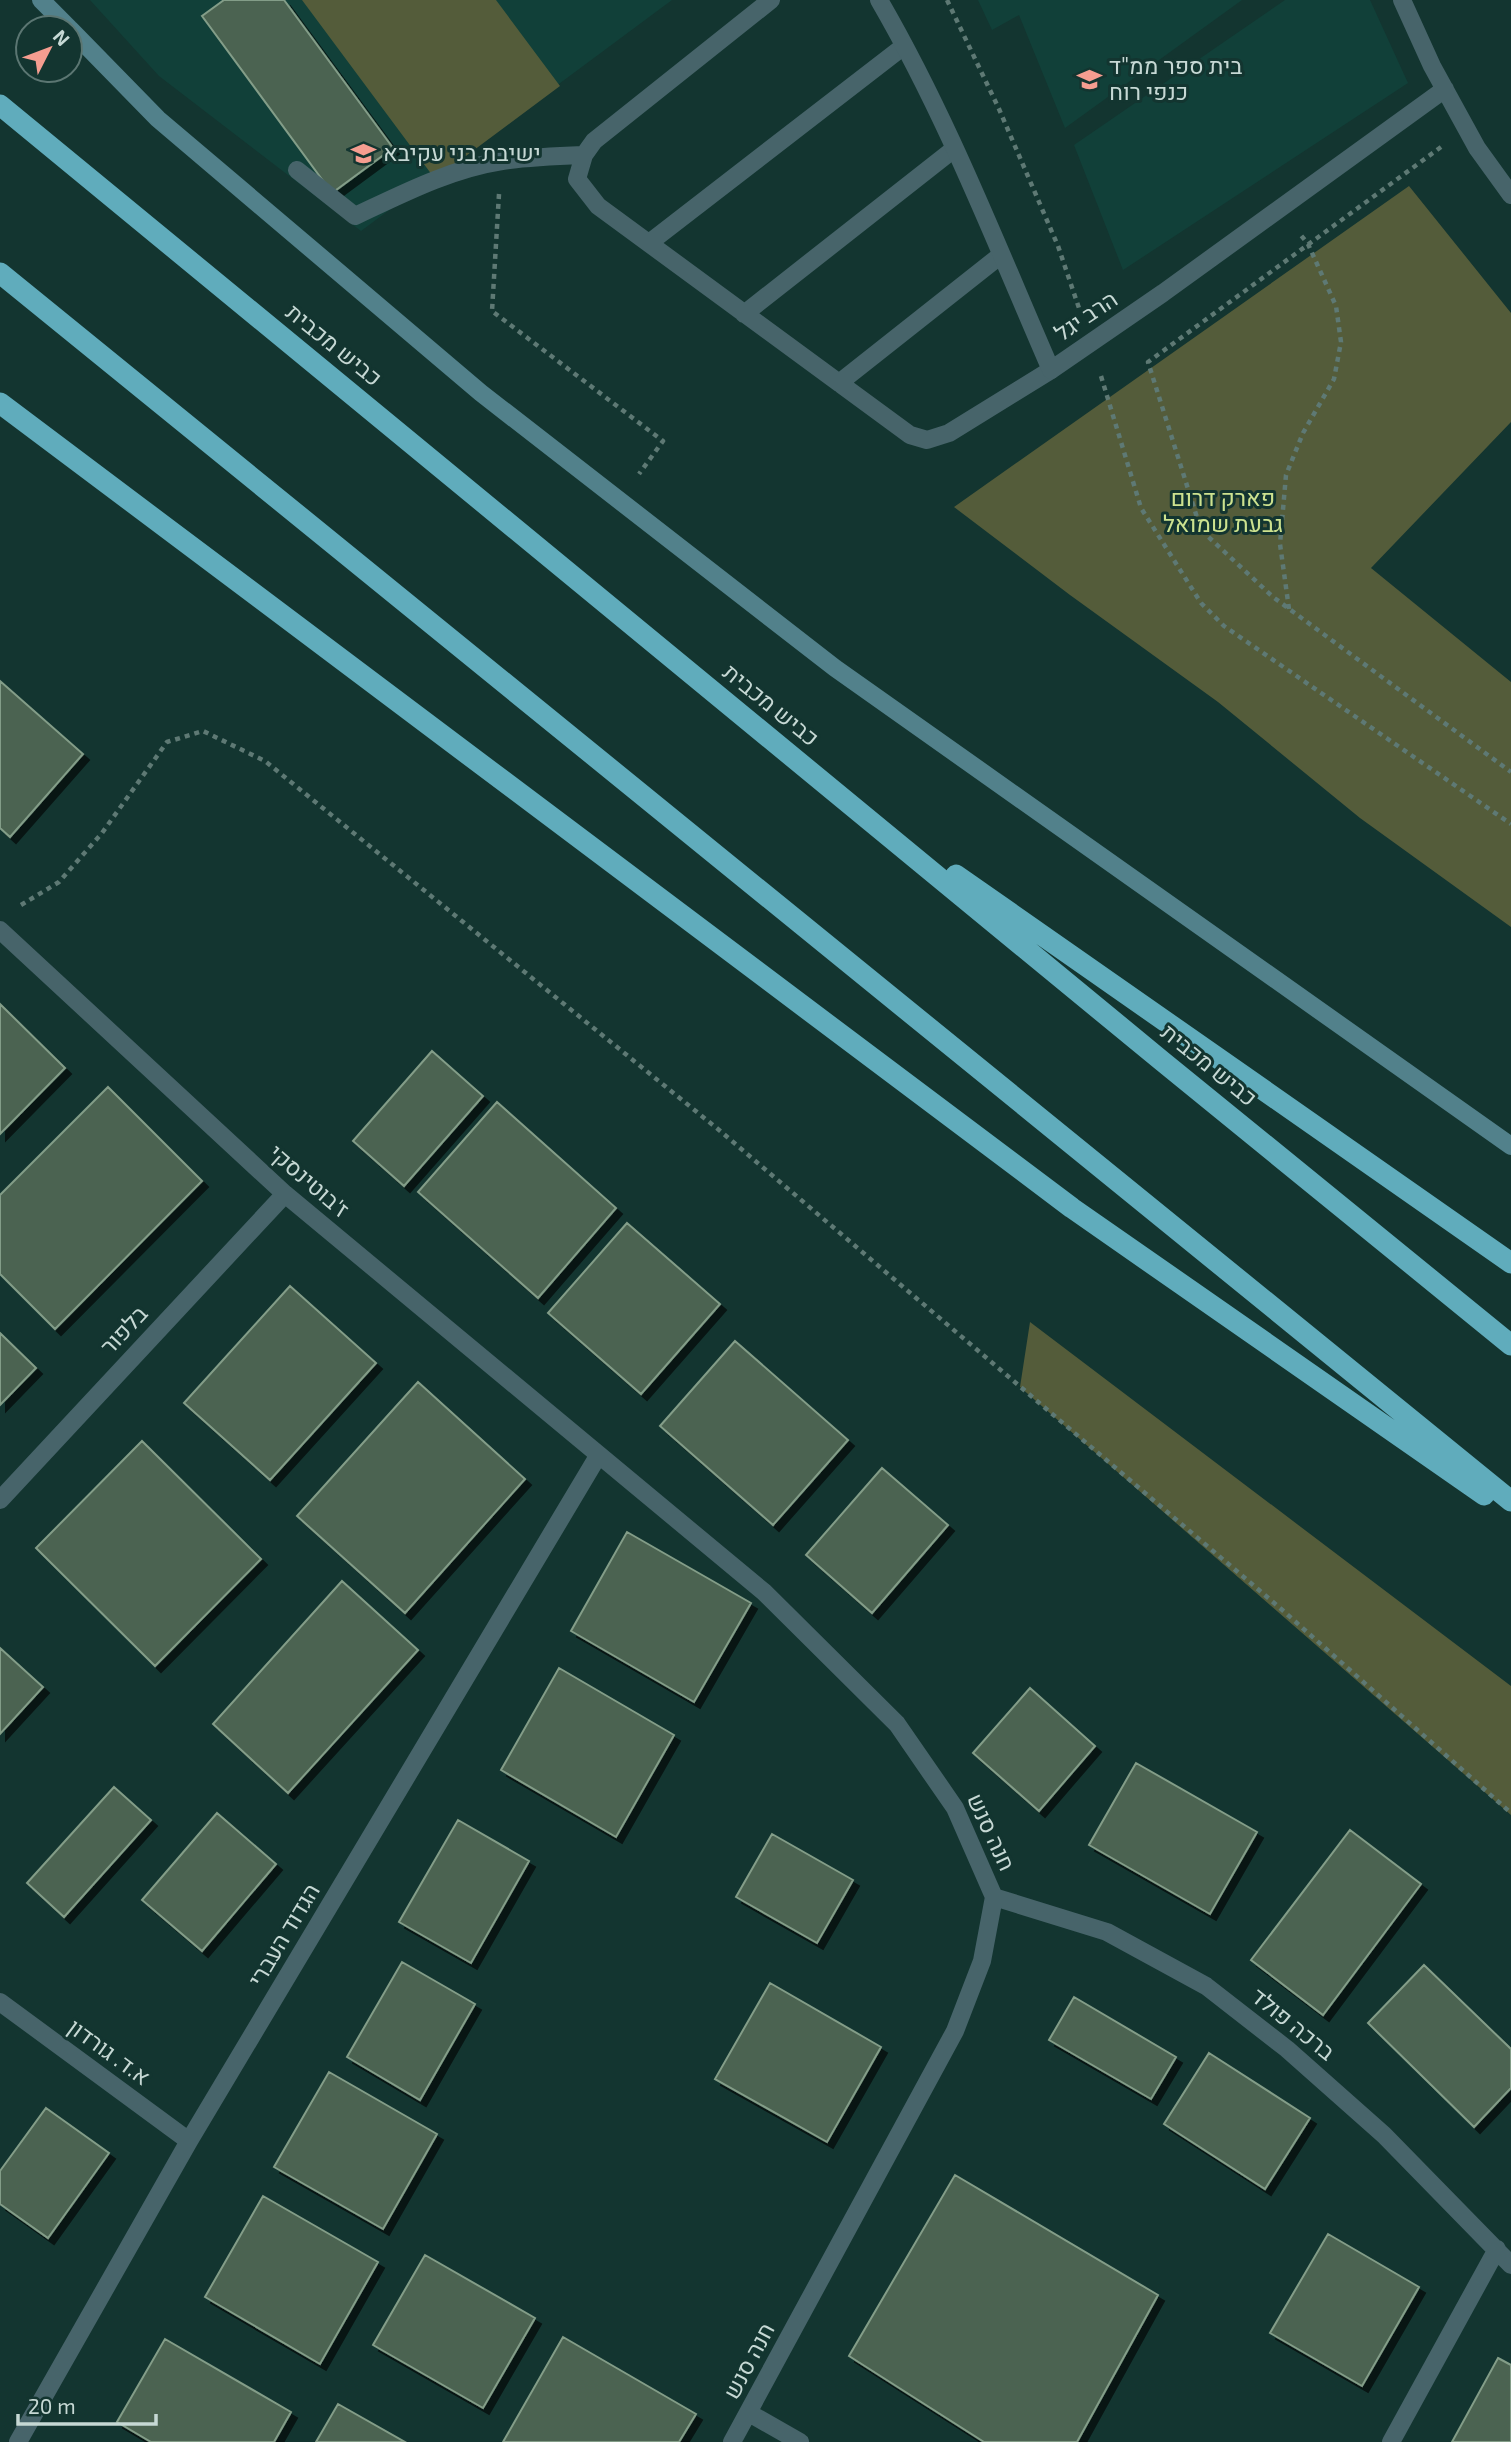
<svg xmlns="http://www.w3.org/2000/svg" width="1511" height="2442" font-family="'Exo 2',Heebo,sans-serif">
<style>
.built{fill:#114039}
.green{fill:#545c3a}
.building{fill:#4c6351;stroke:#839d88;stroke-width:2;filter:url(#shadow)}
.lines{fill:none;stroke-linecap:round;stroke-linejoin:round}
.path{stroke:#5e7974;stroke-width:4.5;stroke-dasharray:5 5;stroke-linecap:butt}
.service{stroke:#47646a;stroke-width:18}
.minor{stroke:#47646a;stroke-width:18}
.secondary{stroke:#52818b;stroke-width:18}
.motorway{stroke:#60acbc;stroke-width:21}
.labels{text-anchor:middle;stroke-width:6;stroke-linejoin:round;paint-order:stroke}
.poi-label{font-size:23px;fill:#c6d8d4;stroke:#133530;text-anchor:start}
.street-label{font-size:23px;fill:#c6d8d4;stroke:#133530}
.park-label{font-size:23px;fill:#cde28f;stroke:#133530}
</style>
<defs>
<filter id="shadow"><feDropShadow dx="6" dy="6" stdDeviation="0" flood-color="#0009"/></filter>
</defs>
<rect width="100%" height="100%" fill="#133530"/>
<path class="built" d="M90 0H672L361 231 159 76Z
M978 0H1242L1065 128 1019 15 992 30Z
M1285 0H1370L1408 83 1123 270 1074 145Z"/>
<path class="green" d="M302 0H496L560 86 435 179Z
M1409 186 1511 313V422L1371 568 1511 682V927L1360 818 1218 702 1070 595 954 507Z
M1030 1322 1511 1686V1815L1020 1387Z"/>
<path class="building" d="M224 0H284L393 148 332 193 202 16Z
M0 681 83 754 10 837 0 828Z
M0 1004 65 1068 0 1134Z
M432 1051 483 1096 404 1186 353 1141Z
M108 1087 202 1181 55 1329 0 1274V1195Z
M497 1102 616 1208 538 1298 418 1192Z
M627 1223 720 1304 641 1394 548 1313Z
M290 1286 376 1363 270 1480 184 1403Z
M0 1333 36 1368 0 1405Z
M735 1341 848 1440 773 1525 660 1426Z
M418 1382 525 1479 405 1613 297 1516Z
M142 1441 261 1559 155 1666 36 1548Z
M882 1468 948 1525 872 1613 806 1555Z
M627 1532 751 1603 694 1702 571 1631Z
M342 1581 418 1650 288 1793 213 1724Z
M0 1648 43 1687 0 1734Z
M559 1668 674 1735 616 1837 501 1770Z
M1030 1688 1095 1746 1039 1811 973 1753Z
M1136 1763 1257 1832 1210 1914 1089 1845Z
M114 1787 151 1820 64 1917 27 1883Z
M217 1813 276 1864 202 1951 142 1900Z
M458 1820 529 1861 471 1963 399 1922Z
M1350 1830 1421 1884 1323 2015 1251 1960Z
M772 1834 853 1880 817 1943 736 1897Z
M402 1962 475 2004 420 2100 347 2057Z
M1424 1965 1511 2049V2088L1474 2127 1368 2023Z
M770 1983 881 2047 827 2142 715 2079Z
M1074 1997 1176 2057 1151 2099 1049 2040Z
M1209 2053 1310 2118 1265 2189 1164 2124Z
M329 2072 437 2134 383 2229 274 2167Z
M46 2108 109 2153 48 2238 0 2204V2171Z
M955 2175 1158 2295 1077 2442H984L849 2356Z
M263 2196 378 2262 320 2364 205 2297Z
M1328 2234 1419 2287 1362 2386 1270 2333Z
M425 2255 535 2318 483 2408 373 2345Z
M563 2337 696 2414 679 2442H503Z
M165 2339 291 2412 274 2442H151L117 2422Z
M1498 2358 1511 2365V2442H1452Z
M338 2404 405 2442H316Z"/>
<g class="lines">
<path class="path" d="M947 0 999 109 1058 246 1080 311
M1441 147 1148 362 1201 530 1273 597 1511 772
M499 194 492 311 663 441 639 474
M1101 376 1141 508 1201 603 1224 626 1511 824
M1289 609 1280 544 1286 475 1303 433 1334 379 1341 342 1336 306 1308 244 1300 234
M21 905 59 882 102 833 167 742 203 731 265 761 719 1130 1280 1608 1511 1813"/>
<path class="service" d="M771 0 594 141 584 155 577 179 598 206 910 435 927 440 949 433 1051 370
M297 170 355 216C402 194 450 169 502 161 529 157 557 156 584 155
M649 243 904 46
M744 314 954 149
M839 383 1001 255"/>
<path class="minor" d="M879 0C947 117 997 246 1051 370L1163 293 1445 89
M1402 0 1432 66 1477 148 1511 195
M0 930 285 1194 764 1592 897 1724 955 1808 994 1897 982 1961 955 2031 732 2442
M0 1500 285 1194
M994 1897 1107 1932 1206 1986 1287 2049 1384 2135 1511 2265
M0 2002 189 2141
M749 2413 800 2442
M18 2442 189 2141 598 1456
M1391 2442 1497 2249"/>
<path class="secondary" d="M41 0 69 28
M70 29 158 119 481 393 835 668 1511 1146"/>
<path class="motorway" d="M0 105 1162 1061 1511 1345
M0 273 1511 1501
M0 403 1072 1208 1484 1495
M956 875 1511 1263"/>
</g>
<defs>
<symbol id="school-bare" viewBox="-9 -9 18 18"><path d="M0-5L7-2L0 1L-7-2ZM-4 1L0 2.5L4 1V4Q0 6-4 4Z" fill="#f59d90" stroke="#133530" stroke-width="2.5" paint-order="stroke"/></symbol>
</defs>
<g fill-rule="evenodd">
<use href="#school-bare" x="1072" y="62" width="35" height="35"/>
<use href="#school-bare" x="346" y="136" width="35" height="35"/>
</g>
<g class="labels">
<g class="poi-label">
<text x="1109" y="74">בית ספר ממ"ד<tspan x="1109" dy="26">כנפי רוח</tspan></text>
<text x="383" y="161">ישיבת בני עקיבא</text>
</g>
<g class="street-label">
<text transform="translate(1086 316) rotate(-34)" y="8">הרב יגל</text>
<text transform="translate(334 345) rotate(39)" y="8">כביש מכבית</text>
<text transform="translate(771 705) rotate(39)" y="8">כביש מכבית</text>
<text transform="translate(1209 1065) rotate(39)" y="8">כביש מכבית</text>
<text transform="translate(309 1181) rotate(41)" y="8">ז'בוטינסקי</text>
<text transform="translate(124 1330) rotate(-47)" y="8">בלפור</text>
<text transform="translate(991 1832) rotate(65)" y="8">חנה סנש</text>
<text transform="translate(284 1935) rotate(-59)" y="8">הגדוד העברי</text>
<text transform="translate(1293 2024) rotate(39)" y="8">ברכה פולד</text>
<text transform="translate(109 2052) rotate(36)" y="8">א.ד. גורדון</text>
<text transform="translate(749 2361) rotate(-62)" y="8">חנה סנש</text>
</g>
<g class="park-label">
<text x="1223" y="506">פארק דרום<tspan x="1223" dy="26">גבעת שמואל</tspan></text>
</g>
</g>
<g transform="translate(49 49) rotate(48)"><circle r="33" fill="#133530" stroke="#5b7672" stroke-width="2"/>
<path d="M0-5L12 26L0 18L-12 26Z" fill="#f59d90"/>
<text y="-10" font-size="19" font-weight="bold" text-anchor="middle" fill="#c6d8d4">N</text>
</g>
<path d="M18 2414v10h138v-10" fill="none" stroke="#c6d8d4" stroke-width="3.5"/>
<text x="28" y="2414" font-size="21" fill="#c6d8d4" stroke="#133530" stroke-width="5" paint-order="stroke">20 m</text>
</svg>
